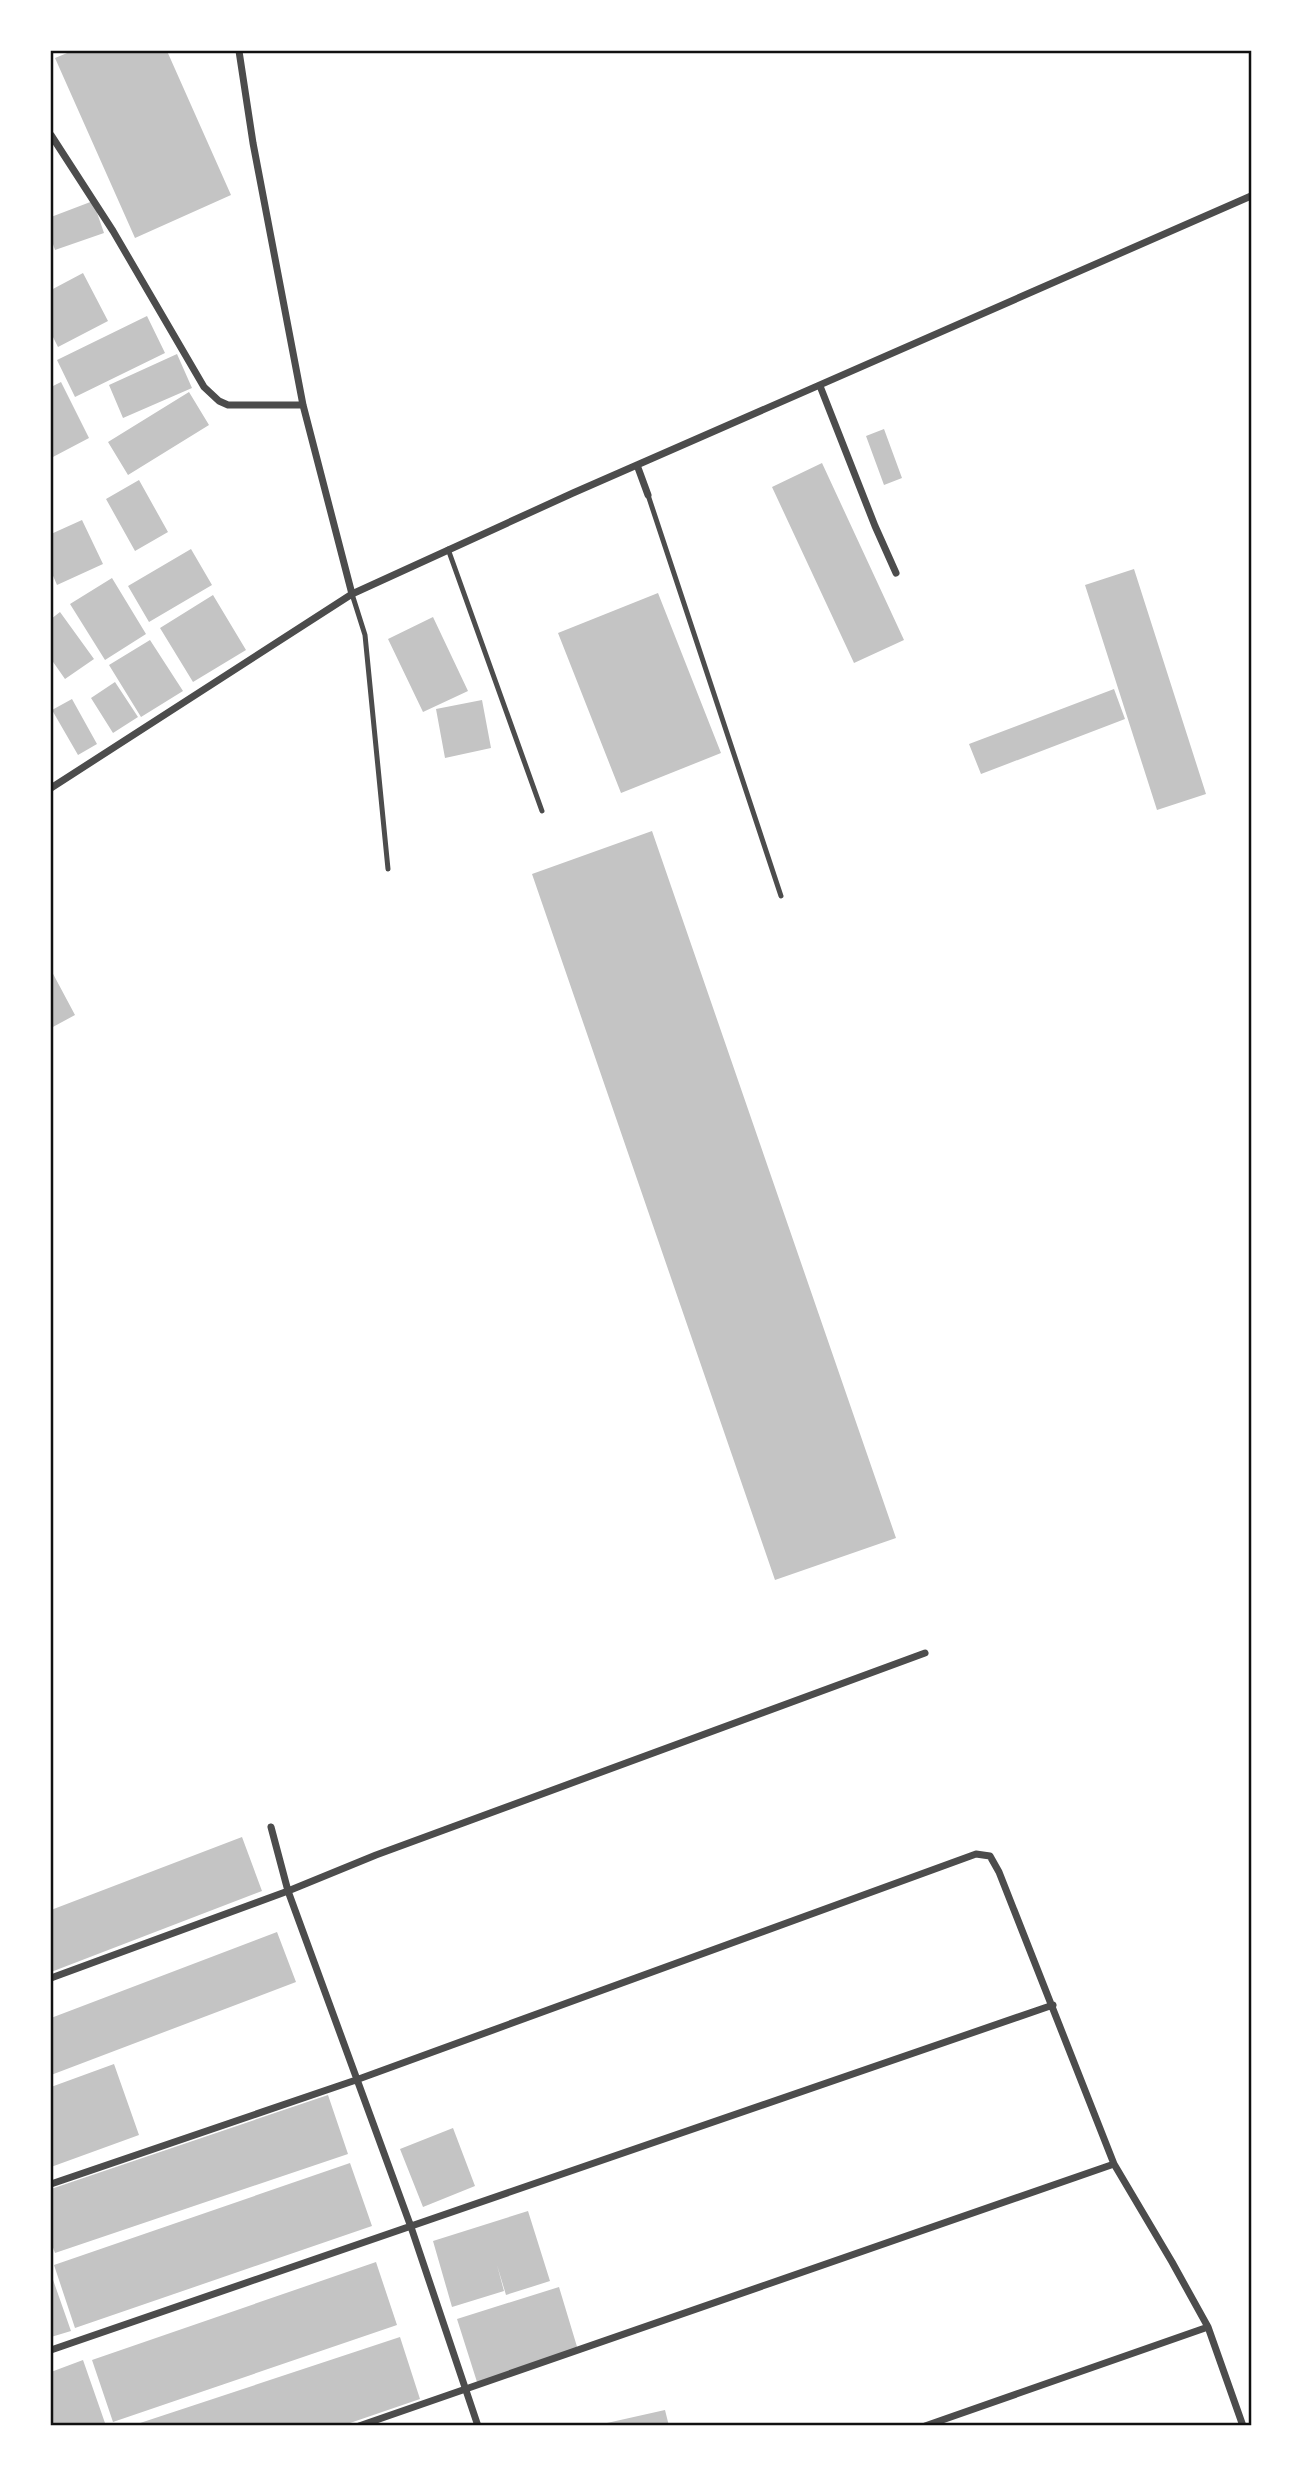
<svg xmlns="http://www.w3.org/2000/svg" width="1302" height="2477" font-family="'Asap Condensed',sans-serif">
<style>
.building{fill:#c4c4c4}
.lines{fill:none;stroke-linecap:round;stroke-linejoin:round}
.service{stroke:#4c4c4c;stroke-width:5}
.minor{stroke:#4c4c4c;stroke-width:7}
.neatline{fill:none;stroke:#111;stroke-width:2.5}
</style>
<rect width="100%" height="100%" fill="#fff"/>
<path class="building" d="M72 51H167L231 195 135 238 55 58Z
M93 201 104 233 55 250 51 238V217Z
M83 273 108 321 58 347 51 333V290Z
M147 316 165 353 75 397 57 360Z
M177 354 192 388 123 418 109 385Z
M61 382 89 438 51 458V387Z
M189 392 209 425 128 475 108 442Z
M884 429 902 478 884 485 866 436Z
M822 463 904 640 854 663 772 487Z
M139 480 168 532 135 551 106 499Z
M82 520 103 564 57 585 51 571V534Z
M191 549 212 585 149 622 128 586Z
M1134 569 1206 794 1157 810 1085 585Z
M112 578 146 634 105 660 70 604Z
M658 593 721 753 621 793 558 633Z
M213 595 246 650 193 682 160 628Z
M60 612 94 659 65 679 51 659V619Z
M433 617 468 691 423 712 388 639Z
M150 640 183 691 141 717 109 665Z
M115 682 138 717 113 733 91 698Z
M1114 689 1125 719 981 774 969 744Z
M72 699 97 744 78 755 52 710Z
M482 700 491 748 445 758 436 709Z
M652 831 896 1538 775 1580 532 874Z
M51 970 75 1015 51 1028Z
M242 1837 262 1891 51 1972V1910Z
M277 1932 296 1982 51 2075V2018Z
M114 2064 139 2135 51 2167V2087Z
M328 2095 348 2154 55 2253 51 2242V2189Z
M453 2128 475 2186 423 2207 400 2149Z
M350 2163 372 2226 75 2328 54 2265Z
M528 2211 550 2281 506 2295 497 2265 504 2291 452 2307 433 2241Z
M376 2262 397 2325 113 2422 92 2360Z
M51 2274 71 2331 51 2337Z
M559 2287 578 2350 477 2382 457 2319Z
M400 2337 420 2399 350 2423 341 2426H131Z
M83 2360 105 2423 95 2426H51V2372Z
M665 2410 669 2426H598V2425Z"/>
<g class="lines">
<path class="service" d="M648 495 781 896
M448 549 542 811
M352 594 365 635 388 869"/>
<path class="minor" d="M239 51 253 143 303 405 352 594
M51 135 113 231 204 387 219 401 228 405H303
M820 386 875 526 896 573
M637 465 648 495
M51 788 352 594 573 493 1251 196
M271 1827 288 1891 411 2227 478 2426
M51 1978 288 1891 376 1855 925 1653
M51 2184 356 2080 976 1854 990 1856 999 1872 1114 2164 1172 2262 1208 2327 1243 2426
M51 2350 1053 2005
M359 2426 1114 2164
M925 2426 1208 2327"/>
</g>
<rect width="1302" height="2477" fill="none" stroke="#ffffff" stroke-width="105"/>
<rect x="52" y="52" width="1198" height="2372" class="neatline"/>
</svg>
